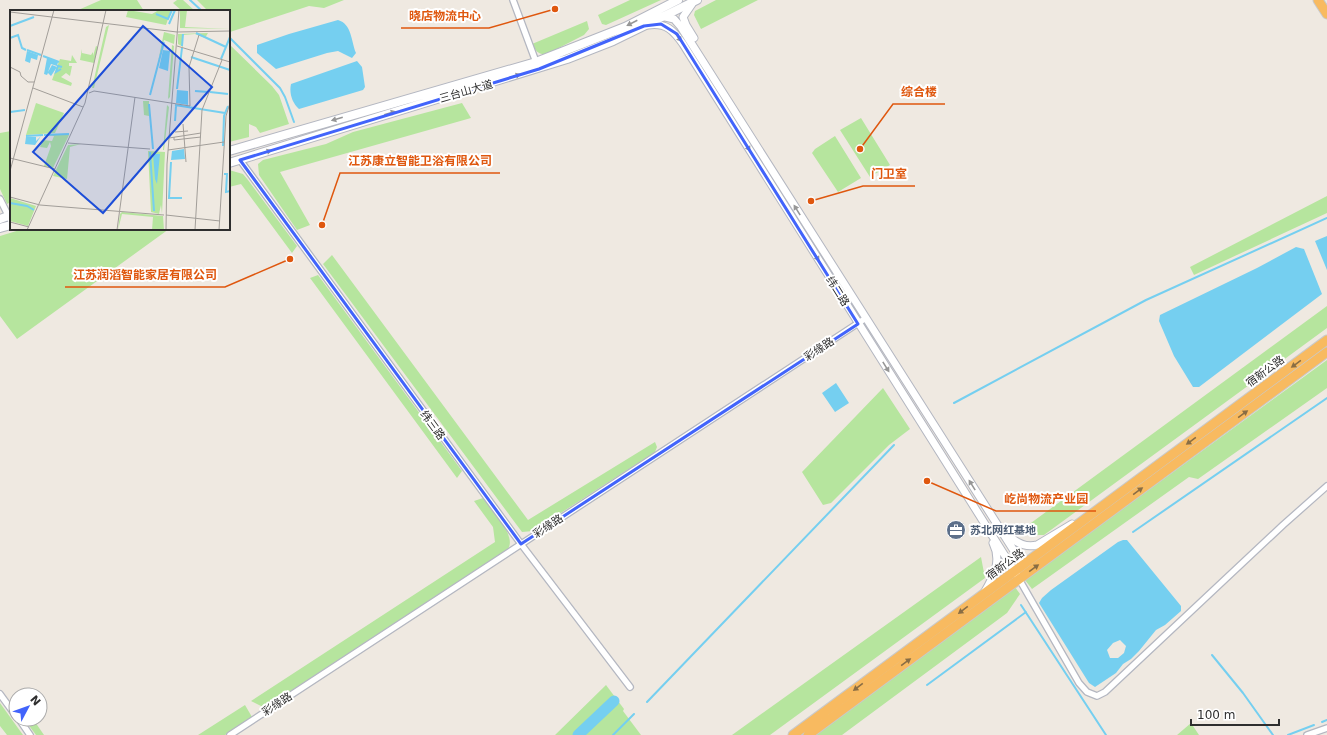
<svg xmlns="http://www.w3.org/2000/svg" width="1327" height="735" font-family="'DejaVu Sans','Noto Sans SC',sans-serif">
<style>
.green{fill:#b6e59e}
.water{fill:#75cff0;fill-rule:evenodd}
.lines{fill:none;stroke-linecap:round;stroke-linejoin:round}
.stream{stroke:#75cff0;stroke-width:2}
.river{stroke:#75cff0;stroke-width:11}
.minor-casing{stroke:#b4b7c1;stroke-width:8}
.tertiary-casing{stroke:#b4b7c1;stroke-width:9}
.secondary-casing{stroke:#b4b7c1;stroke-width:10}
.trunk-casing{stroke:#c9c9c9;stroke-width:11}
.minor{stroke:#fff;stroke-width:5.5}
.tertiary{stroke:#fff;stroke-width:7}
.secondary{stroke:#fff;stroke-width:8}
.trunk{stroke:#f8ba60;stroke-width:9}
.oneway{fill:#969696}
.oneway2{fill:#896d44}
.marked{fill:none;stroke:#4264fb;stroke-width:3;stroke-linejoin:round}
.labels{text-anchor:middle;stroke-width:4;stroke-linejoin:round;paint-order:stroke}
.street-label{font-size:11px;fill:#2e2e2e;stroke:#fff}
.service-label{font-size:11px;font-weight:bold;fill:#4e5e75;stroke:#fff;text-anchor:start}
.inset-river{fill:none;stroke:#75cff0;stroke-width:2}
.inset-road{fill:none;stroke:#a29e99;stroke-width:1}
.view{fill:#1d4ed8;fill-opacity:0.15;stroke:#1d4ed8;stroke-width:2}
.inset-edge{fill:none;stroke:#2e2e2e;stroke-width:2}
.leader{fill:none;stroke:#df570e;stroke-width:1.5}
.callout-dot{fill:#df570e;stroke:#fff;stroke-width:1.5}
.callout-label{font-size:12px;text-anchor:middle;font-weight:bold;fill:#df570e;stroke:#fff;stroke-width:4;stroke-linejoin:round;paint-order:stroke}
</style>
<rect width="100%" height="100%" fill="#efe9e1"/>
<path class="green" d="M101 0H137L144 11H76Z
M177 0H183L195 11H182L173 3Z
M197 0H344L324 8 309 6 230 32 229 11H208Z
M630 0H661L606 25 602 24 598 15Z
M716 0H758L701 29 694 15 695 11Z
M587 21 589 29 584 35 547 54C538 55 536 51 532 44Z
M229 44 272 86 279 95 289 124 260 133 256 127 249 124V137L229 142Z
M462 103 471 118 280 172 310 225 297 230 259 175 258 164 263 160 326 144 353 132Z
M861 118 890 165 870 177 840 130Z
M11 131V202L7 204 0 189V133Z
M835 136 861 178 838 192 812 153 815 149Z
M229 170 243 174 248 180 297 246 292 253 241 184 229 187Z
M1327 196V213L1194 275 1190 267Z
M23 229H169L17 339 0 316V236Z
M332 255 528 520 655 442 657 447 655 452 533 531 522 532 323 264Z
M318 275 462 471 457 478 310 278Z
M1327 306V328L1044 535H1033L1020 531Z
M1327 360V388L1198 479 1189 477 1032 589 1025 580Z
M883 388 910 429 889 445 831 503 823 505 802 472Z
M483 498C491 509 517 535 508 549L265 708 251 701 495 542 493 527 474 501Z
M981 557 985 578 770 735H732Z
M1015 587 1020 594 1007 613 842 735H814Z
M606 685 624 709 623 711 641 735H555Z
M0 703 23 735H7L0 726Z
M245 705 252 717 225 735H198Z
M24 719H33L44 735H36Z
M1191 723 1199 735H1177Z"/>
<path class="water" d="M338 20C352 24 351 41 356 53L352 58 338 51 327 53 276 69 257 53V45L289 34Z
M357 61 362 67 365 87 363 90 299 109C292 103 289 93 291 84Z
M1327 236V270L1315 241Z
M1296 247 1304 249 1322 294 1199 387H1193L1174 356 1159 321 1160 315 1257 268Z
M836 383 849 403 835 412 822 393Z
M1123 540H1127L1181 606V611L1165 625 1156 630 1139 651 1131 659 1123 664 1116 673 1095 687 1089 683 1039 603 1042 598 1051 590 1118 542ZM1120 640 1126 646 1124 653 1118 658H1110L1107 650 1113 643Z"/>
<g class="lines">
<path class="stream" d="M190 0 202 11
M229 37 280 88 285 97 294 122
M954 403 1146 300 1327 218
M1133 532 1327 398
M1021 605 1106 735
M1212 655 1243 693 1273 735
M927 685 1026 612
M647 702 894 445
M1322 722 1327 720
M613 735 634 714
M1288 735 1314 725"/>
<path class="river" d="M578 735 614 701"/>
<defs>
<path id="minor" d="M513 0 536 62
M240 160 521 544 630 687
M0 199 11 221
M1019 579 1079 683 1087 692 1097 696 1105 692 1283 525 1327 486
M0 694 16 716
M19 719 30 735
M230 735 866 318
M1307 735 1327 728"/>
<path id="tertiary" d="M692 4 683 17 686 25 694 38
M661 16 674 19 681 27 1023 565
M648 25C666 22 674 31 683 44L1017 575
M1006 532C1014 542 1024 548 1037 545L1072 524
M984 593C994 576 1002 561 993 543"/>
<path id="secondary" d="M229 151 536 62 625 27 678 0
M229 163 567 59 613 41 697 0
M0 219 11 215
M0 228 11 225"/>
<path id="trunk" d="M1318 0 1327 14
M793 735 1327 340
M808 735 1327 352"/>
</defs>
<use href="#minor" class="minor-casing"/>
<use href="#tertiary" class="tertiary-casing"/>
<use href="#secondary" class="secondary-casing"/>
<use href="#trunk" class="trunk-casing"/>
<use href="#minor" class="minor"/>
<use href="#tertiary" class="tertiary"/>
<use href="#secondary" class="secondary"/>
<use href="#trunk" class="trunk"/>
</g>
<defs><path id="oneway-solid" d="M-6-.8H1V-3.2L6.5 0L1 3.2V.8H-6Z"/></defs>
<g class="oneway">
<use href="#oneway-solid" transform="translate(632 23) rotate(153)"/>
<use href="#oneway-solid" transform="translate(678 37) rotate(52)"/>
<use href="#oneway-solid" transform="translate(515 76) rotate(-17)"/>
<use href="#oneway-solid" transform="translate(390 113) rotate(-16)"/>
<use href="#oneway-solid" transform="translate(337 119) rotate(164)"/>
<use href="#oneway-solid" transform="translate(747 146) rotate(58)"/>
<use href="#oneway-solid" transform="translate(266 152) rotate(-18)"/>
<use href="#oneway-solid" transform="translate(797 210) rotate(-122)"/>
<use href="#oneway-solid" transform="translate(816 256) rotate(58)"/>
<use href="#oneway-solid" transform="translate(886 367) rotate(58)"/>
<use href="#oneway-solid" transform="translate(972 485) rotate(-122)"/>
</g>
<g class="oneway2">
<use href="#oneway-solid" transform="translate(1296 364) rotate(144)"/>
<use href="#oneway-solid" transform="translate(1243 414) rotate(-36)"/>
<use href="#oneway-solid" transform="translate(1191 441) rotate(144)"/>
<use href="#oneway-solid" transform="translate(1138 491) rotate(-36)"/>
<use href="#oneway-solid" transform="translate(1034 568) rotate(-36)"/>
<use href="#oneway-solid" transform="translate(963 610) rotate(143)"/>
<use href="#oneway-solid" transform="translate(906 662) rotate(-36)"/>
<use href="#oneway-solid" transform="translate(858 687) rotate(143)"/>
</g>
<path class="marked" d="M661 24 677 34 858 324 521 544 240 160 539 69 644 26Z"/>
<defs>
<symbol id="office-disc" viewBox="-11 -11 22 22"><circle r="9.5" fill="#5c6f8a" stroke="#fff"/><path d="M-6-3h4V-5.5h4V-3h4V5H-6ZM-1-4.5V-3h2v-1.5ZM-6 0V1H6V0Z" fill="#fff"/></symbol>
</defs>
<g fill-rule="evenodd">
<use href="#office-disc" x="945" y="519" width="22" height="22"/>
</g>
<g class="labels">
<g class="street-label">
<text transform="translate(466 91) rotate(-16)" y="4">三台山大道</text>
<text transform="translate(838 291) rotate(58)" y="4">纬二路</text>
<text transform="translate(819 349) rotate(-33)" y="4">彩缘路</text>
<text transform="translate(1265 371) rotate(-36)" y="4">宿新公路</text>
<text transform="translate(433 425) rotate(54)" y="4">纬三路</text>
<text transform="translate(548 526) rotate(-33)" y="4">彩缘路</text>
<text transform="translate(1005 564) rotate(-36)" y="4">宿新公路</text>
<text transform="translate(277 704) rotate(-33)" y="4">彩缘路</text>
</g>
<g class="service-label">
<text x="970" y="534">苏北网红基地</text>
</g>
</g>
<g transform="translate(10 10)">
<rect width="220" height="220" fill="#efe9e1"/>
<path d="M118 0 142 4 149 0H161L156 15 116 7ZM170 0H177L175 17 220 19 170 18ZM99 15 84 78H82L96 17ZM154 22 165 25 164 34 154 30 148 52ZM198 23 195 28 185 24 173 25V37L168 34V24ZM162 35 164 36 160 87 158 89ZM86 36 88 37 84 53 70 50 72 39V43L81 45 83 42V46ZM62 45 67 53H59V56H62L60 66 56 63 51 67 62 73 61 76 42 70 50 49 61 51ZM133 91H139V106L134 105ZM26 93 54 103 45 123 16 125ZM157 95 159 97 154 140H153ZM54 124 59 125 43 158 34 156 41 136 40 132 37 138 30 137 33 130 42 131 44 126 38 125ZM71 134 60 137 57 169 43 166 58 135ZM138 141 155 142 152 204 151 195 149 204 141 202ZM0 188 26 196 18 216 0 211ZM112 202 153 206 154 220H142L143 207 112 204 108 220 110 204Z" fill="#b6e59e"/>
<path d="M153 40 160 41 158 61 149 58ZM17 41 28 45 27 50 21 48 20 53 15 51ZM37 48 48 52 47 56 41 54 38 62 42 55 47 57 41 66 38 63 37 65 34 64ZM167 80 178 81V95L166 93ZM31 126 25 135 15 134 16 127H26V131ZM174 139 175 149 161 150 162 141ZM143 144H150L147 174 145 169Z" fill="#75cff0"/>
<path class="inset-river" d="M146 4 158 9 162 0M159 14 165 0M0 16 24 7M186 23 216 37M0 28 8 25 12 38 16 40M172 36 173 24M17 40 31 45M33 46 49 52M181 47 220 60M211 49 220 27M51 59 46 62 48 56 52 57M167 79 172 38M185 81 198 82M200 82 218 84M140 85 154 32M139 94 143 139M165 95 215 103M0 102 15 100M165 111 166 96M34 125 59 124M16 126 33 125M213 136 214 106 218 96M140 142 144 201M161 152 159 188H172M214 164H217L216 182 220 181M0 193 17 196 24 200"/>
<path class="inset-road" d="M0 2 167 22 220 21M167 36 220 52M0 57 10 62 11 66 18 72H24M23 78 73 97M79 83 84 81 180 96 179 57 189 25M173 114 176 152M165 122 178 121M164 127V130L191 127M159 128 191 123M58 133 140 139M158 140 214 132M0 148 45 159M0 161 44 0M0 187 30 195 154 205M156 205 210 211M0 212 19 217M17 220 75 93 96 0M107 220 125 87M156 220 157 154 169 0M185 220 192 100 212 50M209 220 216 106 220 93"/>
<path class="view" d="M133 16 202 77 93 203 23 142Z"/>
<rect width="220" height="220" class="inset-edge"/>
</g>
<path class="leader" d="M555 9L489 28H401M860 149L893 104H945M322 225L340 173H500M811 201L863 186H915M290 259L225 287H65M927 481L996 511H1096"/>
<g class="callout-dot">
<circle cx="555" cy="9" r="4"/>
<circle cx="860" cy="149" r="4"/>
<circle cx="322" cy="225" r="4"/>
<circle cx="811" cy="201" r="4"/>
<circle cx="290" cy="259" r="4"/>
<circle cx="927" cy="481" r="4"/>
</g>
<g class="callout-label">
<text x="445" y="20">晓店物流中心</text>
<text x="919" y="96">综合楼</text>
<text x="420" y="165">江苏康立智能卫浴有限公司</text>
<text x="889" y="178">门卫室</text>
<text x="145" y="279">江苏润滔智能家居有限公司</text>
<text x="1046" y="503">屹尚物流产业园</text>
</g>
<g transform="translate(28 707) rotate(49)"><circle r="19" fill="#ffffff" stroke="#ababab"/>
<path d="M0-3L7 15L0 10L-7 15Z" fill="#4264fb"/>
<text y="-6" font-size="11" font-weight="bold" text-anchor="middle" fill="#2e2e2e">N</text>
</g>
<path d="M1191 719v6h88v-6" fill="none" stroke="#2e2e2e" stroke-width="2"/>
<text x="1197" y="719" font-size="12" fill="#2e2e2e" stroke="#ffffff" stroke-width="3" paint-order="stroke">100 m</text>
</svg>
